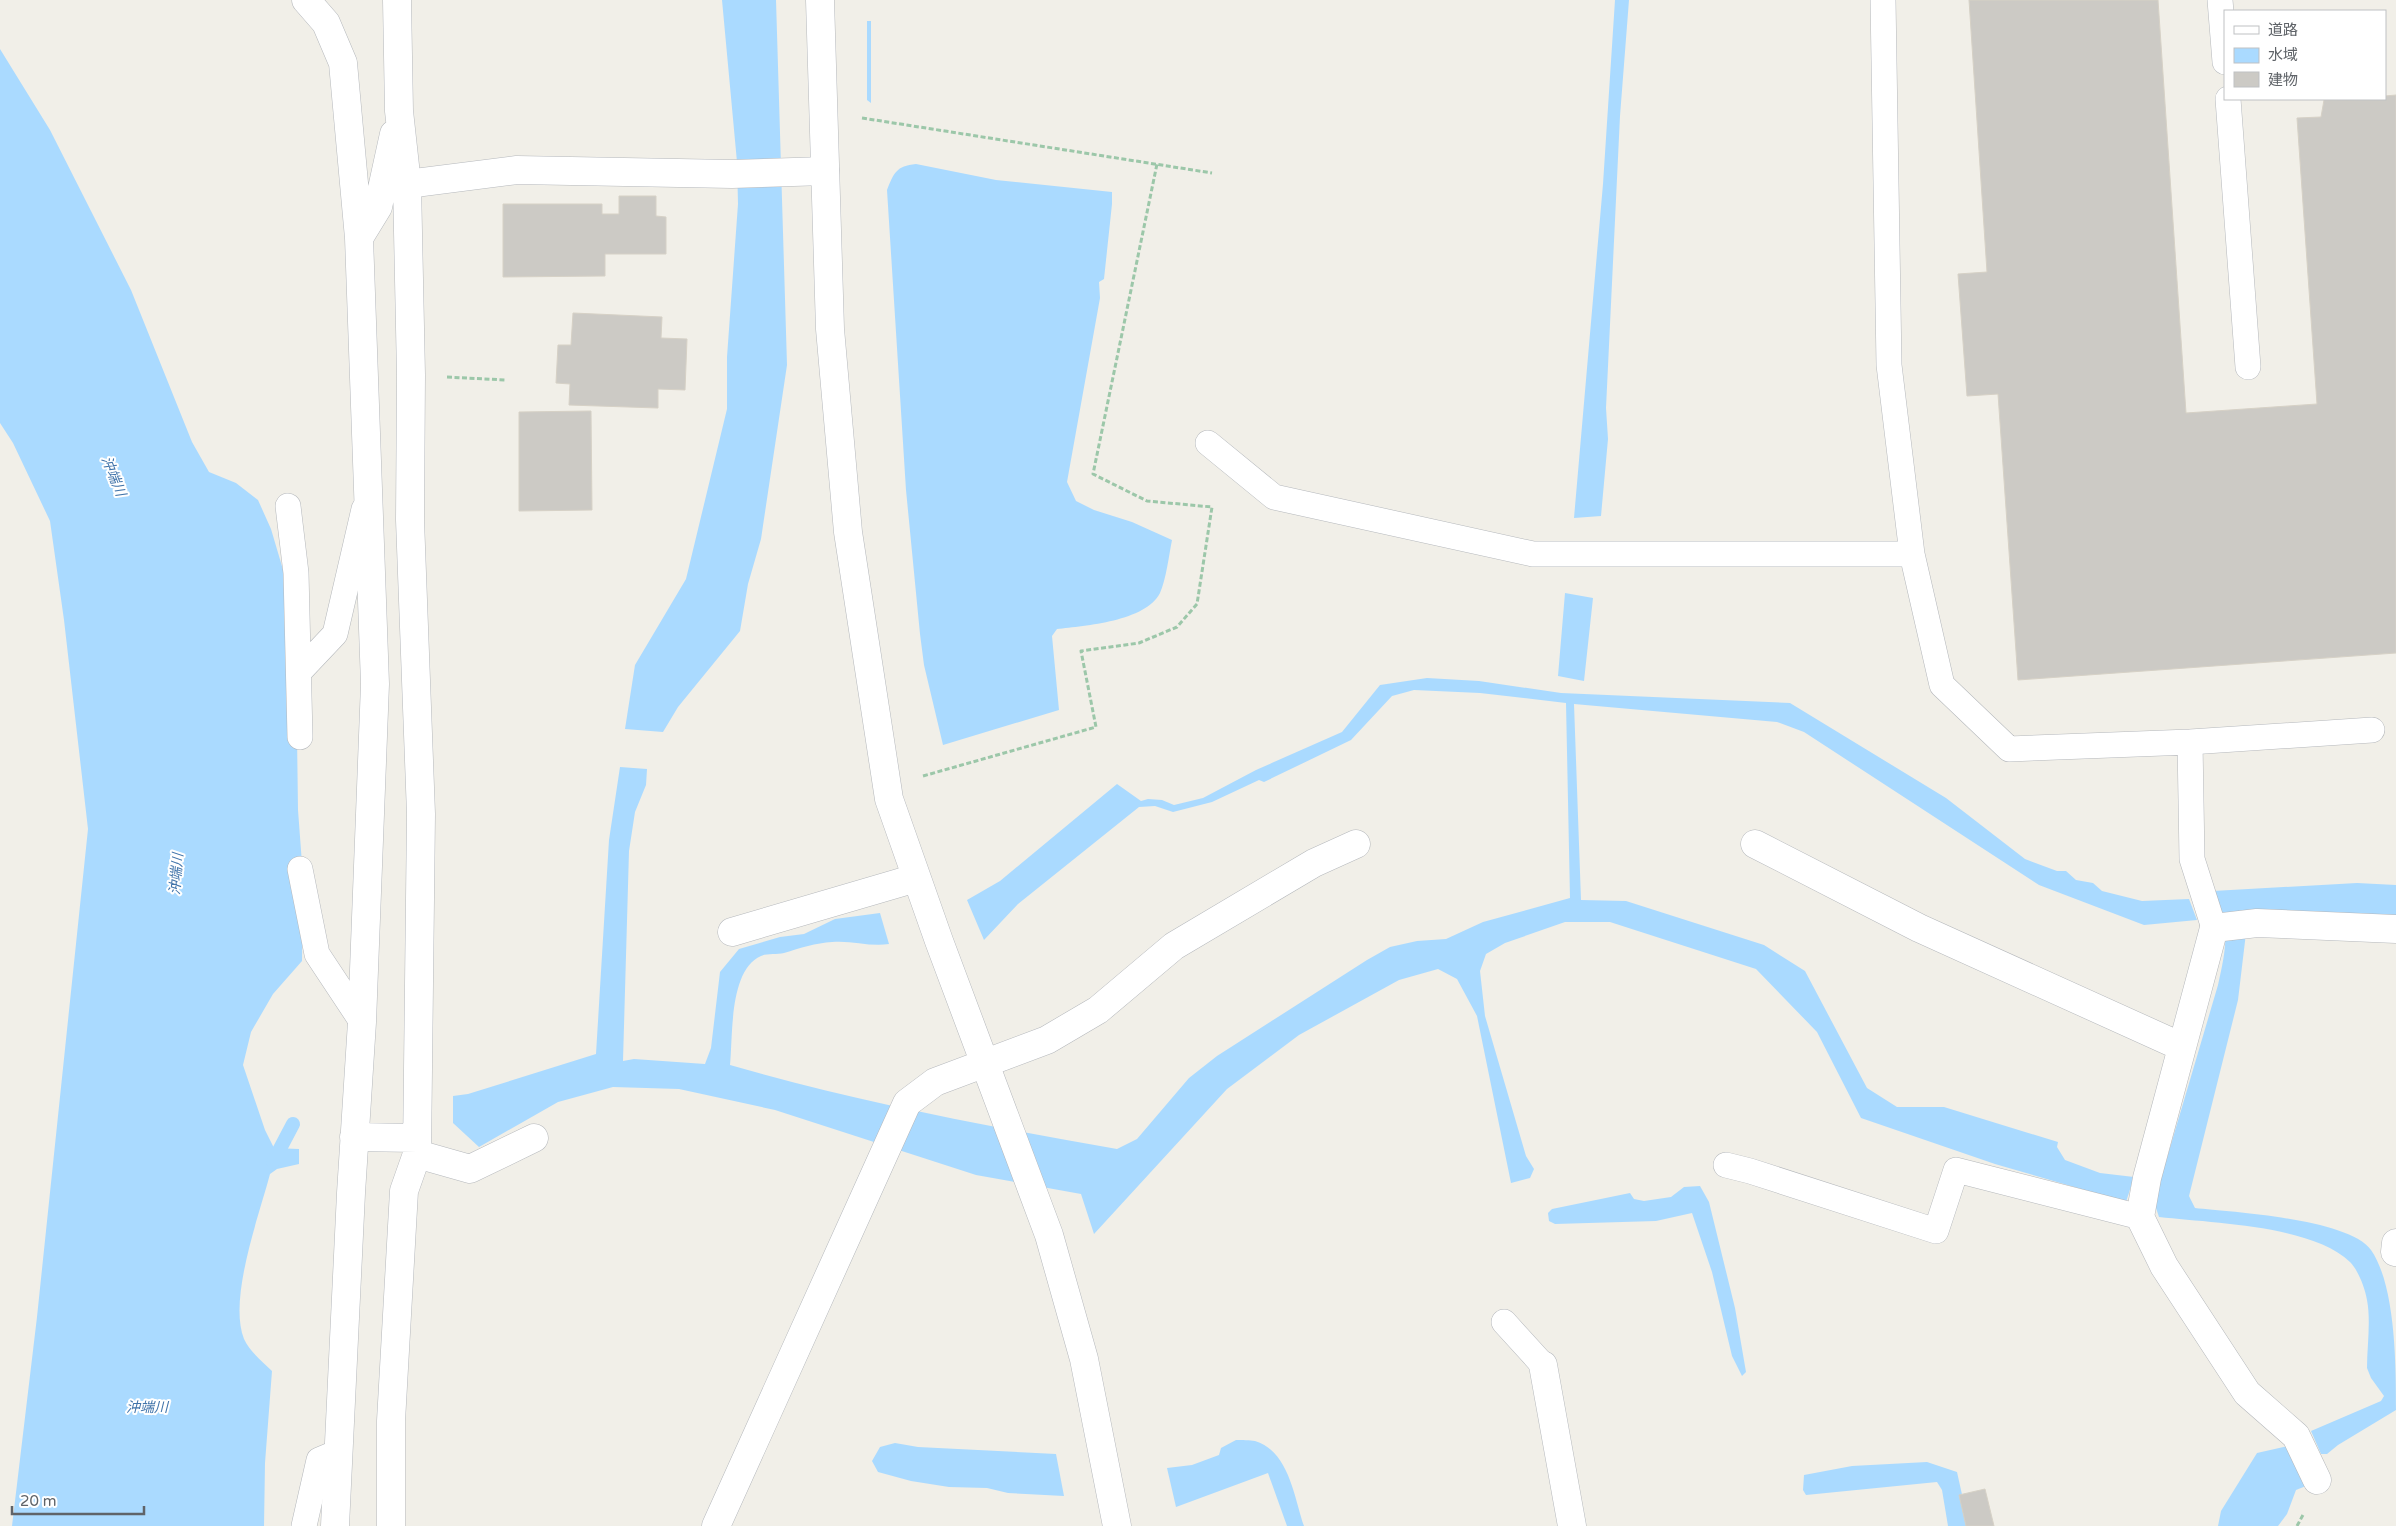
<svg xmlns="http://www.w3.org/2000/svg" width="2396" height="1526" font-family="'Varela Round','Noto Sans JP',sans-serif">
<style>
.water{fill:#aadaff}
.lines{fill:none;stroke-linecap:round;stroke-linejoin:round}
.stream{stroke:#aadaff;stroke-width:14}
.building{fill:#cccac5;stroke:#d6d1c6}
.service-casing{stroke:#b5b8bc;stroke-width:26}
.minor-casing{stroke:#b5b8bc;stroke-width:29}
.tertiary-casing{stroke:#b5b8bc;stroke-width:29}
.path{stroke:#9cc7a9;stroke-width:3;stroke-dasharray:5 2.5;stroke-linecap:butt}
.service{stroke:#fff;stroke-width:25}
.minor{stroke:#fff;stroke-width:28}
.tertiary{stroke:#fff;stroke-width:28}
.labels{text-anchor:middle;stroke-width:4;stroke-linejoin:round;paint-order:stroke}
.water-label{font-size:14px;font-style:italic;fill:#4174aa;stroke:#fff}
</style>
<rect width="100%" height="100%" fill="#f1efe8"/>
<path class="water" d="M722 0H776L787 365 761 539 748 584 740 631 678 707 663 732 625 729 635 665 686 579 727 409V357L738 204 737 162Z
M1615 0H1629L1620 116 1606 408 1608 439 1601 516 1574 518 1603 184Z
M867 21H871V103L867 100Z
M0 49 50 130 131 290 192 442 209 472 236 483 258 500 271 529 289 590 296 660 298 810 303 877 302 961 273 994 251 1032 243 1065 265 1130 274 1148 299 1149V1164L277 1169 270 1174C259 1216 228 1299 244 1339 250 1352 263 1362 272 1371L265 1463 264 1526H12L37 1317 88 829 64 620 50 521 13 443 0 423Z
M916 164 996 180 1112 192V204L1104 279 1099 282 1100 298 1067 482 1076 501 1094 510 1132 522 1172 540C1169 555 1166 580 1160 593 1146 621 1085 626 1057 629L1052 636 1059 710 943 745 924 665 920 634 906 490 887 190C894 173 896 166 916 164Z
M1565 593 1593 598 1584 681 1558 676Z
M1427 678 1479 681 1561 693 1790 703 1946 798 2025 859 2057 871H2066L2076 880 2093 883 2102 891 2142 901 2189 899 2197 920 2144 925 2039 885 1804 732 1777 722 1574 704 1581 900 1626 901 1764 945 1805 971 1867 1088 1897 1107H1944L2058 1142 2057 1147 2065 1160 2100 1173 2134 1177 2126 1202 1995 1164 1861 1118 1817 1032 1756 969 1610 922H1565L1505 943 1486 954 1480 971 1485 1016 1526 1156 1534 1169 1530 1178 1511 1183 1477 1016 1457 979 1438 969 1399 980 1299 1035 1227 1089 1094 1234 1081 1194 976 1175 775 1110 679 1089 613 1087 558 1102 479 1147 453 1123V1096L468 1094 596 1054 609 840 620 767 647 769 646 785 635 812 629 851 623 1061 634 1059 705 1064 711 1048 720 972 739 949 780 937 804 934 835 919 880 913 889 944C870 947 851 940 832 942 816 943 800 948 784 953 777 955 767 953 761 956 729 970 733 1035 730 1065 858 1102 986 1126 1117 1149L1137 1139 1189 1078 1217 1056 1367 960 1390 947 1417 941 1446 939 1483 922 1570 898 1566 703 1480 693 1414 690 1392 696 1351 740 1264 782 1259 780 1212 802 1173 812 1155 806 1139 807 1018 904 984 940 967 900 1000 881 1117 784 1141 801 1148 799 1162 800 1174 805 1203 798 1256 770 1342 732 1380 685Z
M2357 883 2396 885V917L2246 933 2238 1000 2189 1196 2195 1208C2234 1212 2349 1219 2371 1250 2396 1286 2396 1367 2396 1410L2338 1445 2327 1454H2321L2311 1431 2381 1401 2384 1396 2371 1378 2367 1368C2367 1347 2371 1321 2367 1300 2365 1288 2358 1270 2350 1262 2312 1225 2211 1223 2159 1217L2154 1202 2218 985C2227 945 2230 929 2213 891Z
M1700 1186 1709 1202 1735 1308 1746 1372 1742 1376 1732 1356 1712 1272 1692 1213 1656 1221 1555 1224 1549 1221 1548 1213 1552 1209 1630 1193 1634 1199 1644 1201 1671 1197 1684 1187Z
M1236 1440C1242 1440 1250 1440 1255 1441 1289 1451 1294 1497 1304 1526H1287L1268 1473 1176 1507 1167 1468 1192 1465 1219 1455 1221 1448Z
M895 1443 918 1447 1056 1454 1064 1496 1008 1493 987 1488 949 1487 911 1481 878 1472 872 1461 880 1447Z
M2288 1446 2306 1486 2296 1490 2287 1514 2278 1526H2218L2221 1511 2257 1453Z
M1927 1462 1957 1472 1969 1526H1948L1942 1490 1937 1482 1806 1495 1803 1490 1804 1475 1852 1466Z"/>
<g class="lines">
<path class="stream" d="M273 1162 293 1124"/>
</g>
<path class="building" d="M1969 0H2158L2186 413 2317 404 2297 118 2321 117 2324 100 2385 99V96L2396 95V653L2018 680 1998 394 1967 396 1958 274 1987 272Z
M619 196H656V216L666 217V254H605V276L503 277V204H602V214H619Z
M573 313 662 317 661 338 687 339 685 390 658 389V408L569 405 570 384 556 383 558 345H571Z
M591 411 592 510 519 511V412Z
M1985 1489 1994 1526H1966L1959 1495Z"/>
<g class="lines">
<defs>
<path id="service" d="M1883 0 1889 365 1912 554 1942 685 2009 749 2190 742 2372 730
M2220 0 2225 62
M2228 99 2248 367
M1208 443 1274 497 1533 554H1912
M288 506 296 573 300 737
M300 671 335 634 364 509
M2190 742 2192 859 2214 928
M300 869 317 954 362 1022
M1726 1165 1750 1171 1936 1231 1956 1170 2140 1217
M1504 1322 1543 1365
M304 1526 319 1460 338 1452"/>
<path id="minor" d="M306 0 326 23 343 63 359 238 375 684 362 1022 351 1193 335 1526
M407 184 517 170 732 174 825 171
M359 238 378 207 394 134
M1755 844 1919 928 2182 1047
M732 932 916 878
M354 1137 417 1138
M417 1154 470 1169 534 1138
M2395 1252 2396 1243
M1543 1365 1572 1526
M2317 1480 2296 1436 2247 1393 2164 1266 2140 1217 2147 1178 2214 928 2257 923 2396 929
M391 1526V1421L404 1191 417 1154 421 814 410 520 411 375 407 184 399 111 397 0
M716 1526 907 1103 935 1082 1047 1040 1098 1010 1174 946 1314 863 1356 844"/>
<path id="tertiary" d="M820 0 830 329 848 532 889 799 939 941 1049 1235 1084 1359 1117 1526"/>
</defs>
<use href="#service" class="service-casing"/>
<use href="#minor" class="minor-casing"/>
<use href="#tertiary" class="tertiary-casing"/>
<path class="path" d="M862 118 1212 173
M447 377 506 380
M923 776 1096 727 1081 651 1139 643 1177 627 1197 604 1212 507 1147 501 1093 474 1157 164
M2297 1526 2304 1513"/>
<use href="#service" class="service"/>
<use href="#minor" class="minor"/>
<use href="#tertiary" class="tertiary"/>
</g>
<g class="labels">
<g class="water-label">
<text transform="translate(114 476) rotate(68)" y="5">沖端川</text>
<text transform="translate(176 874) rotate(-85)" y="5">沖端川</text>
<text x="147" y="1412">沖端川</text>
</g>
</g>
<rect x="2224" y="10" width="162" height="90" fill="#ffffff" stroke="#bfc1c3"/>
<rect x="2234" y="26" width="25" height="8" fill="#ffffff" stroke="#bfc1c3"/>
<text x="2268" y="35" font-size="15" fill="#5f6368">道路</text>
<rect x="2234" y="48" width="25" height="15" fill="#aadaff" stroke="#bfc1c3"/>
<text x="2268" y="60" font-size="15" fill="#5f6368">水域</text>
<rect x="2234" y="72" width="25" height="15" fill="#cccac5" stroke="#bfc1c3"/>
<text x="2268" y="85" font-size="15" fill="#5f6368">建物</text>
<path d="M12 1506v8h132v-8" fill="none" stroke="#5f6368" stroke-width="2.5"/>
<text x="20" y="1506" font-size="15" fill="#5f6368" stroke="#ffffff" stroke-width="4" paint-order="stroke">20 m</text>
</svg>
